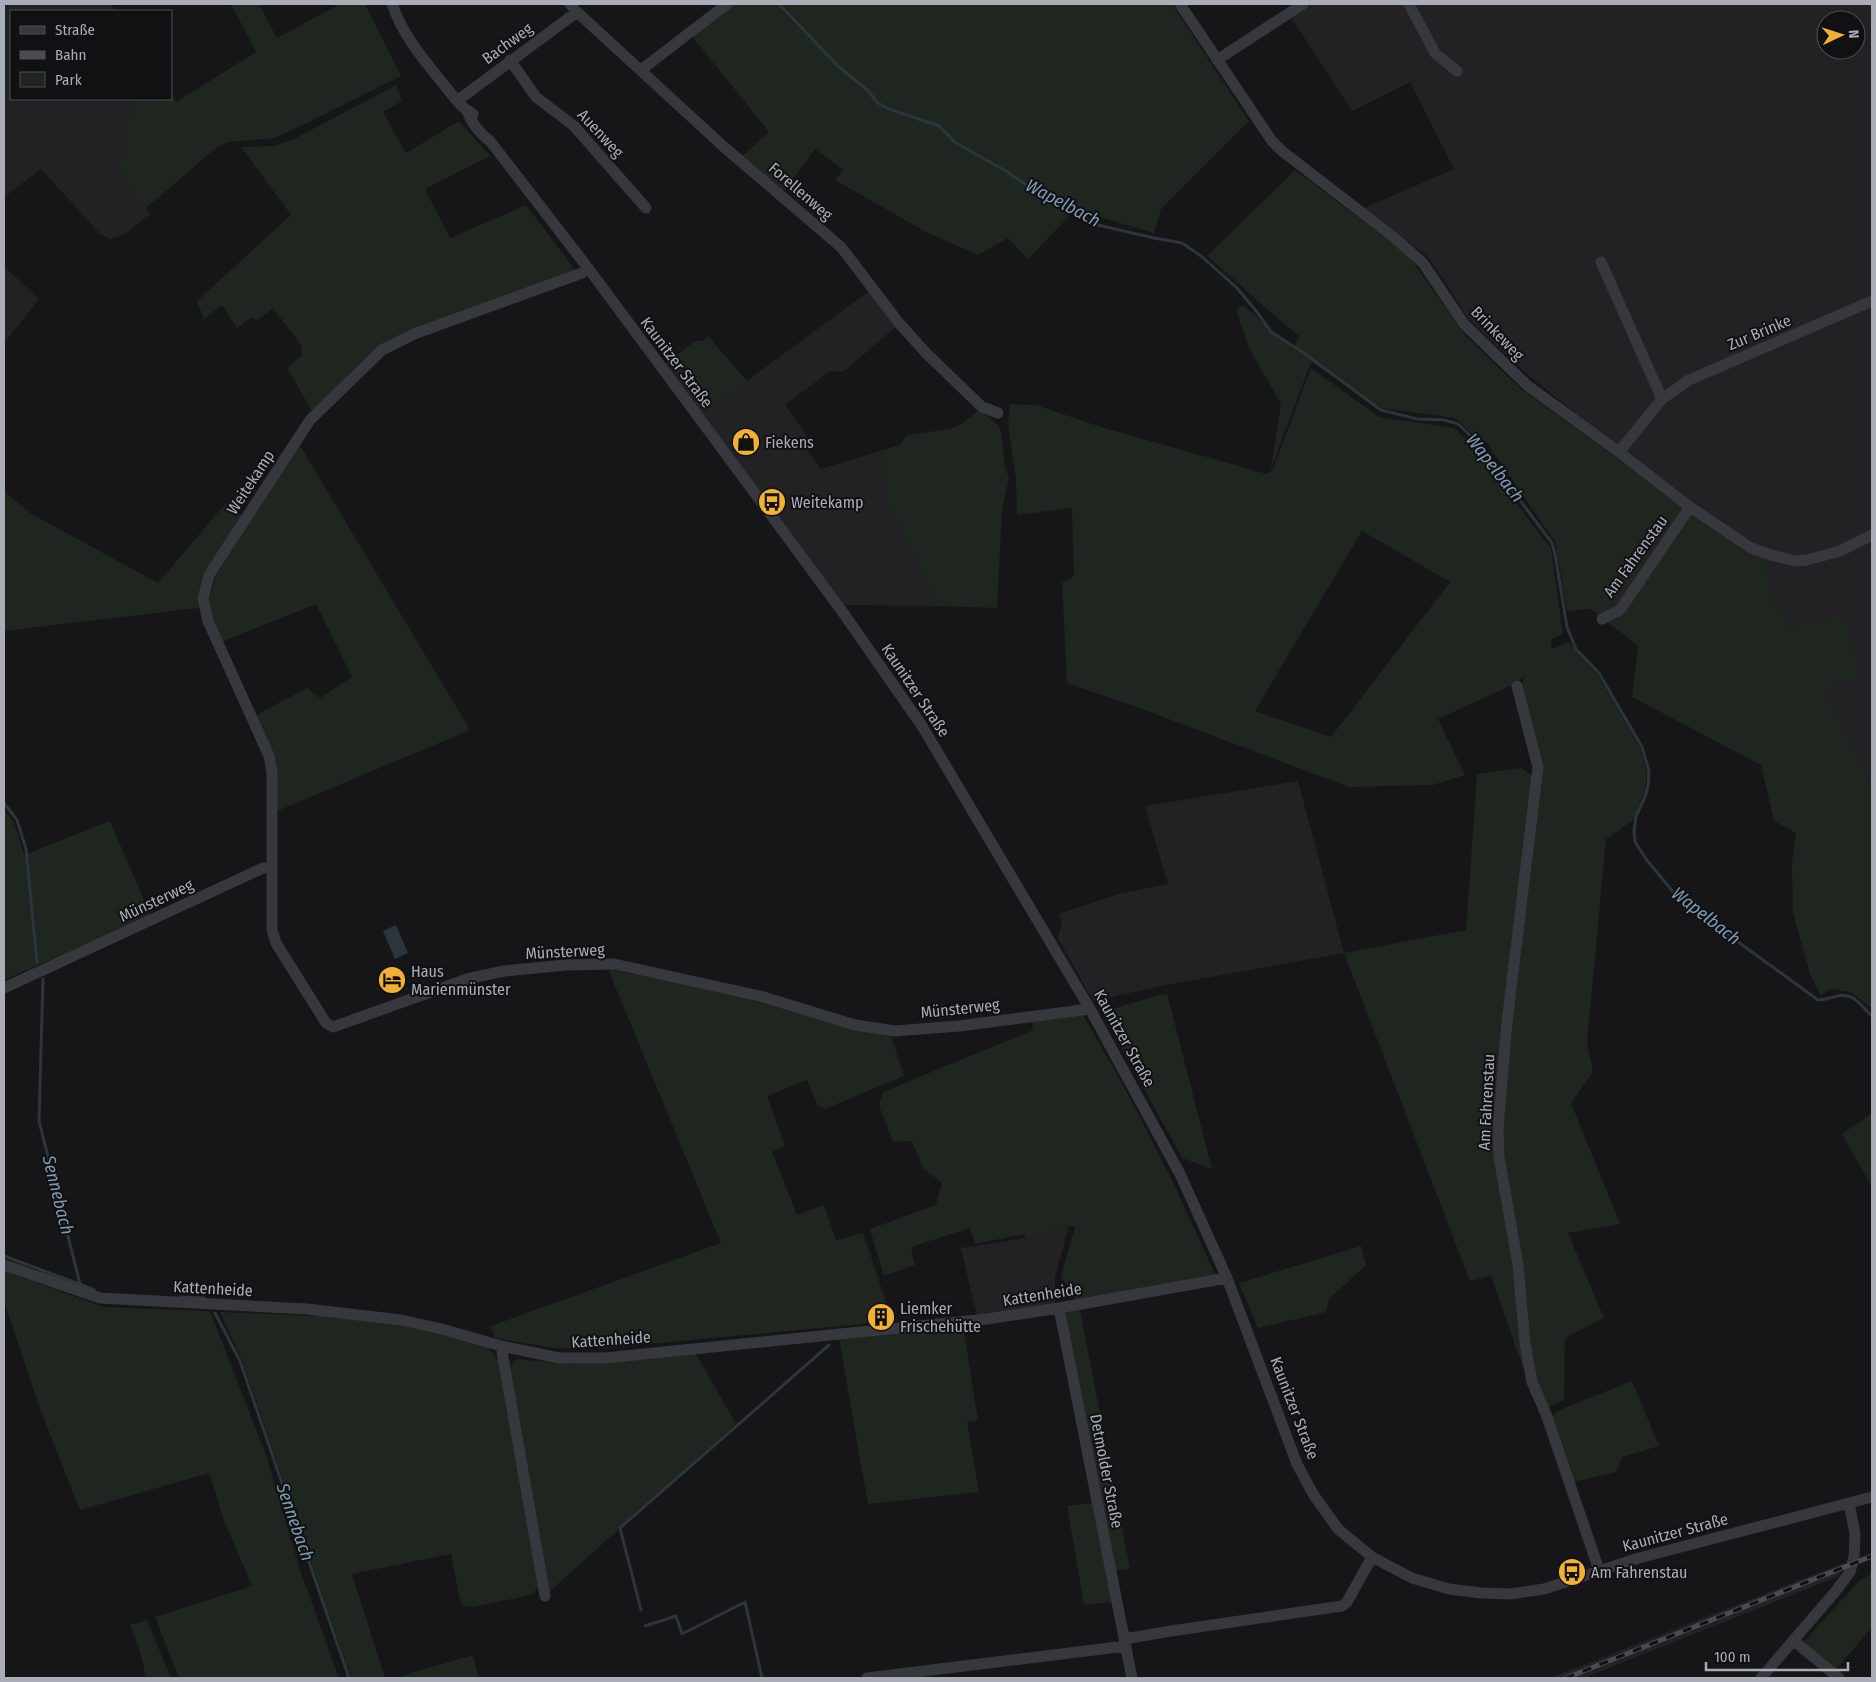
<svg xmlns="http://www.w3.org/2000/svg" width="1876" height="1682" font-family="'Fira Sans Condensed',sans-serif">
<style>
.built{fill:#222225;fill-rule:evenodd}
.green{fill:#1e261f;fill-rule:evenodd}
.water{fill:#2c353c}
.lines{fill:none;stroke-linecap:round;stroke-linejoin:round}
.stream{stroke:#2c353c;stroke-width:3}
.minor{stroke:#37383d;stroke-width:11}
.rail-casing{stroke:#4a4c52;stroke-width:5}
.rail{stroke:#111113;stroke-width:3;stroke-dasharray:9;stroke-linecap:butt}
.labels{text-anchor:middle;stroke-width:4;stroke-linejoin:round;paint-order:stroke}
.street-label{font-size:16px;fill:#a8adb8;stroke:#111113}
.poi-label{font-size:16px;fill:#a8adb8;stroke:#111113;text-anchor:start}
.water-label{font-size:18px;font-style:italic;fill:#7f9bb3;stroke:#111113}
</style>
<rect width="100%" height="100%" fill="#161618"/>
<path class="built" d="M4 4H111L115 11H11V99H135L122 138 129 152 115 160 150 214 124 235 110 239 100 234 41 169 4 197Z
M1312 4H1872V787L1792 629 1770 595 1767 569 1745 556 1738 544 1528 375 1468 319 1448 286 1427 256 1364 208 1454 169 1410 82 1352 111 1291 17ZM1826 20H1856V50H1826Z
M4 266 39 299 4 343Z
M869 291 897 326 843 372 830 371 785 405 802 429 813 447 808 451 821 469 880 451 888 502 937 606 843 605 702 414Z
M1298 781 1344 953 1166 985 1093 1001 1058 938 1062 922 1059 914 1119 894 1168 884 1145 806Z
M1069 1226 1055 1277V1305L977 1316 961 1248 1026 1238Z
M1843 1563 1841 1572 1837 1577 1584 1678H1550Z"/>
<path class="green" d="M231 4H259L277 38 340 4H365L401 76 305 124 274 138 228 142 217 147 145 209 115 160 129 152 122 138 135 99H171V92L176 102 256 52Z
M732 4H1172L1249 121 1161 209 1154 233 1103 218 1077 208 1028 259 1008 238 978 255 926 232 835 180 843 170 815 149 783 192 741 157 769 132 691 35Z
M396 85 402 101 383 112 406 153 459 121 490 156 425 189 450 238 526 205 576 271 414 330 312 411 287 368 302 355 301 345 273 308 257 321 252 317 237 328 222 305 204 319 197 301 291 215 241 147 274 146 294 139Z
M1295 170 1408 255 1464 334 1520 388 1737 544 1745 556 1764 561 1767 569 1770 595 1792 629 1844 615 1859 675 1824 692 1872 787V1008L1850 992 1830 989 1821 996 1810 974 1793 913 1792 864 1796 833 1774 821 1761 765 1632 697 1638 646 1591 609 1567 611 1555 542 1487 443 1481 442 1455 418 1382 408 1311 362 1271 469 1281 404 1249 348 1236 310 1243 305 1294 349 1299 336C1267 311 1238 282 1207 256Z
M708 336 747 381 702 414 665 364 695 341H702Z
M1311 368 1379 417 1454 428 1474 446 1551 549 1563 633 1551 640 1552 649 1569 642 1597 674 1619 711 1640 748 1647 772 1644 794 1632 821 1606 839 1587 1043 1593 1072 1571 1103 1620 1224 1568 1233 1604 1318 1565 1338 1564 1400 1546 1408 1526 1376 1491 1276 1470 1281 1344 953 1466 930 1477 774 1521 768 1534 777 1522 685 1525 675 1512 685 1438 719 1465 775 1433 785 1349 787 1134 706 1067 683 1062 583 1074 576 1072 508 1017 515 1016 480 1008 424 1010 404 1036 405 1101 427 1267 474 1273 469ZM1362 531 1450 582 1331 737 1255 711Z
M979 410 997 424 1001 431 1005 469 1009 477 1002 511 997 608 937 606 888 502 880 451 900 445 907 435 950 429 960 425Z
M299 444 470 730 277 811 256 715 307 688 320 698 352 677 316 604 221 642 212 617 209 599 215 577Z
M4 491 30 513 158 583 226 503 242 516 198 599V608L4 631Z
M4 809 14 822 24 855 110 821 151 916 4 980Z
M608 969 759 1000 891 1036 904 1076 825 1109 818 1106 807 1080 767 1096 785 1146 772 1152 797 1215 824 1205 836 1240 863 1233 887 1305 872 1309 874 1323 604 1348H555L495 1338 491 1326 721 1243Z
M1167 993 1212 1169 1182 1158 1102 1012Z
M1031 1015H1083L1123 1085 1170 1176 1216 1276 1077 1302 1061 1276 1075 1227 1069 1226 1026 1238 1024 1234 975 1244 970 1228 911 1247 915 1265 884 1276 870 1229 936 1205 942 1183 923 1168 912 1141 893 1142 879 1106 883 1092 1033 1030Z
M1872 1113V1187L1842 1134Z
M1361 1246 1366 1265 1329 1299 1326 1312 1258 1328 1239 1283Z
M4 1271 104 1307 210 1311 266 1455 300 1570 339 1678H179L155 1617 252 1586 225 1523 209 1473 80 1510 39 1406 4 1301Z
M1080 1310 1130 1569 1114 1571 1064 1313Z
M220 1312 324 1316 400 1325 441 1334 488 1348 501 1362 538 1588 531 1595 473 1607 461 1605 451 1554 352 1574 385 1678H351L242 1360Z
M963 1326 978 1420 967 1422 979 1492 868 1504 839 1339Z
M695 1352 736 1424 549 1592 508 1369 517 1359 569 1364Z
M1632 1381 1659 1446 1622 1457 1616 1472 1573 1482 1552 1422 1554 1414 1569 1406Z
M1092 1503 1113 1602 1084 1605 1067 1506Z
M1872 1573V1627L1835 1671 1802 1644 1858 1582Z
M147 1620 171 1678H146L140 1651 130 1625Z
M473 1655 479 1678H394Z"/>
<path class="water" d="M396 925 408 953 395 959 383 931Z"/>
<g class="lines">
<path class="stream" d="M779 4 838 66 867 90 878 103 889 109 939 126 956 143 1006 171 1032 189 1098 225 1154 238 1182 243 1201 256 1236 287 1257 312 1271 332 1301 351 1381 410 1417 419 1444 420 1458 424 1474 439 1552 543 1555 554 1567 627 1576 649 1599 673 1642 747 1649 771 1648 786 1645 797 1636 816 1634 831 1635 842 1646 859 1679 899 1818 1000C1826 1000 1831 997 1838 996 1854 992 1862 1007 1872 1016
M4 803 17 820 26 849 37 962
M43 979 39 1121 80 1284 94 1290
M4 1256 79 1284
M180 1297 204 1298
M215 1313 240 1361 349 1678
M641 1610 620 1528 829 1345
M645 1626 676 1616 682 1634 745 1602 762 1678"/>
<path class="minor" d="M392 4C403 36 424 60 445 86 453 96 461 108 473 114
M570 4 577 12 724 147 841 247 899 323 926 353 982 407 998 413
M1180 4 1272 141 1282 151 1396 239 1423 263 1464 324 1528 386 1619 452 1690 507 1751 548 1774 556 1795 561 1807 560 1840 551 1872 535
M1409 4 1435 53 1457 71
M510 60 536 97 574 126 646 208
M1217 60 1303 4
M641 70 727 4
M457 101 577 12
M467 111C472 124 479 133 490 141L588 268 754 492 844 614 922 726 1090 1009 1180 1174 1227 1278 1297 1464 1313 1494 1338 1529 1372 1557 1412 1578 1449 1589 1481 1593 1510 1594 1544 1589 1639 1558 1872 1497
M1601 262 1662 399
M588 268 582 273 414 334 382 350 310 420 209 575 203 599 208 621 269 756 272 772V930L276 943 326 1023 333 1027 467 979 504 971 566 965 614 964 760 996 855 1025 895 1031 959 1026 1090 1009
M1619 452 1662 399 1689 380 1872 301
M1602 619 1620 610 1690 507
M1517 686 1538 767 1507 1022 1498 1129 1499 1157 1518 1265 1525 1343 1532 1382 1546 1414 1599 1570
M4 988 263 868H271
M4 1265 100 1298 307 1309 401 1320 442 1329 501 1346 559 1358H605L987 1319 1059 1308 1227 1278
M1059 1308 1132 1678
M501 1346 545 1596
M1124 1639 1171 1631 1342 1606 1347 1602 1372 1557
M1794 1641 1839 1678
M867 1678 1126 1646
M1761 1678 1835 1592 1850 1572 1854 1557 1855 1534 1849 1503"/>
<defs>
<path id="rail" d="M1566 1678 1872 1556"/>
</defs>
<use href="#rail" class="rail-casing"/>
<use href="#rail" class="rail"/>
</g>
<defs>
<symbol id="shop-disc" viewBox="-11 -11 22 22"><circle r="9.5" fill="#f2b134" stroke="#111113"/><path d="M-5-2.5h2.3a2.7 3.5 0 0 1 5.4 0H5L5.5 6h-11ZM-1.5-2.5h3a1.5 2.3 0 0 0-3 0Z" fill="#111"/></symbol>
<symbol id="bus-disc" viewBox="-11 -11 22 22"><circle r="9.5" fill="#f2b134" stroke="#111113"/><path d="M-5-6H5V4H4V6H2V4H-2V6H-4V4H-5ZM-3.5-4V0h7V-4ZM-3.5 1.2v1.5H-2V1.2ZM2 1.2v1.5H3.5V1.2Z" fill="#111"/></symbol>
<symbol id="hotel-disc" viewBox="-11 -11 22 22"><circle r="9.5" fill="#f2b134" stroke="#111113"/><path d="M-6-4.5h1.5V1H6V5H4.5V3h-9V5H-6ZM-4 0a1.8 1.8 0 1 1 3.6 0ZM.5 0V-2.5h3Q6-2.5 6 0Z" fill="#111"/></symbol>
<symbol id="building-disc" viewBox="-11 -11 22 22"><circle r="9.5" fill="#f2b134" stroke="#111113"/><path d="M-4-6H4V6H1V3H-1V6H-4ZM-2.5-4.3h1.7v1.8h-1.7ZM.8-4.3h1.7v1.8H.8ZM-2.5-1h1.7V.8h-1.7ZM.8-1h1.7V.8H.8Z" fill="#111"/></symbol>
</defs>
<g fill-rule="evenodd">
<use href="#shop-disc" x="730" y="426" width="32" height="32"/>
<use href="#bus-disc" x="756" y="486" width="32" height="32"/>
<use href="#hotel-disc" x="376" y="964" width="32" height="32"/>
<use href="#building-disc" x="865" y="1301" width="32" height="32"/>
<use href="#bus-disc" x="1556" y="1556" width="32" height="32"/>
</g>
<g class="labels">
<g class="street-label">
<text transform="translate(507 43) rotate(-36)" y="6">Bachweg</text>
<text transform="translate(601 133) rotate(47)" y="6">Auenweg</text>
<text transform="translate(801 191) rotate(41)" y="6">Forellenweg</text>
<text transform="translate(1759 332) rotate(-23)" y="6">Zur Brinke</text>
<text transform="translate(1498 333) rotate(46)" y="6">Brinkeweg</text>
<text transform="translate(677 362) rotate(53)" y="6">Kaunitzer Straße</text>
<text transform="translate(250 482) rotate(-57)" y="6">Weitekamp</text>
<text transform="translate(1635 556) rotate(-54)" y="6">Am Fahrenstau</text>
<text transform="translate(916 690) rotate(56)" y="6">Kaunitzer Straße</text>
<text transform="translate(156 900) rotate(-25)" y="6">Münsterweg</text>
<text transform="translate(565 951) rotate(-3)" y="6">Münsterweg</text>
<text transform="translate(960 1008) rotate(-6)" y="6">Münsterweg</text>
<text transform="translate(1125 1038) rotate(61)" y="6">Kaunitzer Straße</text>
<text transform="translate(1486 1102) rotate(-87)" y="6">Am Fahrenstau</text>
<text transform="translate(213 1288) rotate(3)" y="6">Kattenheide</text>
<text transform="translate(1042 1294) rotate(-9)" y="6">Kattenheide</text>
<text transform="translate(611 1339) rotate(-4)" y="6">Kattenheide</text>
<text transform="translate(1295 1408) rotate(69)" y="6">Kaunitzer Straße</text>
<text transform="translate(1107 1471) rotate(79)" y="6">Detmolder Straße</text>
<text transform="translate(1675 1532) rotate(-15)" y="6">Kaunitzer Straße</text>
</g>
<g class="poi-label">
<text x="765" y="448">Fiekens</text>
<text x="791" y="508">Weitekamp</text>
<text x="411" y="977">Haus<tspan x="411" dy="18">Marienmünster</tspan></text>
<text x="900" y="1314">Liemker<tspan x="900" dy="18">Frischehütte</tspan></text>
<text x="1591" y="1578">Am Fahrenstau</text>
</g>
<g class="water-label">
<text transform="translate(1063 203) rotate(28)" y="6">Wapelbach</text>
<text transform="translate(1495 468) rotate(52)" y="6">Wapelbach</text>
<text transform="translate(1706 916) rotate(38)" y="6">Wapelbach</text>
<text transform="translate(58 1195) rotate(76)" y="6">Sennebach</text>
<text transform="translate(295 1522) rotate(71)" y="6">Sennebach</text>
</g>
</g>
<rect width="1876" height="1682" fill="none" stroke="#a8adb8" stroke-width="10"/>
<rect x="10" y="10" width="162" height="90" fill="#111113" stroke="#4d4f55"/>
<rect x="20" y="26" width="25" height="8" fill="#37383d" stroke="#4d4f55"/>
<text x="55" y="35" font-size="15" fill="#a8adb8">Straße</text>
<rect x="20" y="51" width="25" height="8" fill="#4a4c52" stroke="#4d4f55"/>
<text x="55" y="60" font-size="15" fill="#a8adb8">Bahn</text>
<rect x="20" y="72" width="25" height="15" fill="#1e261f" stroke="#4d4f55"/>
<text x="55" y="85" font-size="15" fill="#a8adb8">Park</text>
<g transform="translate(1841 35) rotate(86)"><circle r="24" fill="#111113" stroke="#4d4f55"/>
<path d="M0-4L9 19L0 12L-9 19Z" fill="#f2b134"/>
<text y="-8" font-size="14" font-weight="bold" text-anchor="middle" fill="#a8adb8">N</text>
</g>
<path d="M1706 1662v8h142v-8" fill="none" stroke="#a8adb8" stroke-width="2.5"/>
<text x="1714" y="1662" font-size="15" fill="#a8adb8" stroke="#111113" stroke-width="4" paint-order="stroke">100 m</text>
</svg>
